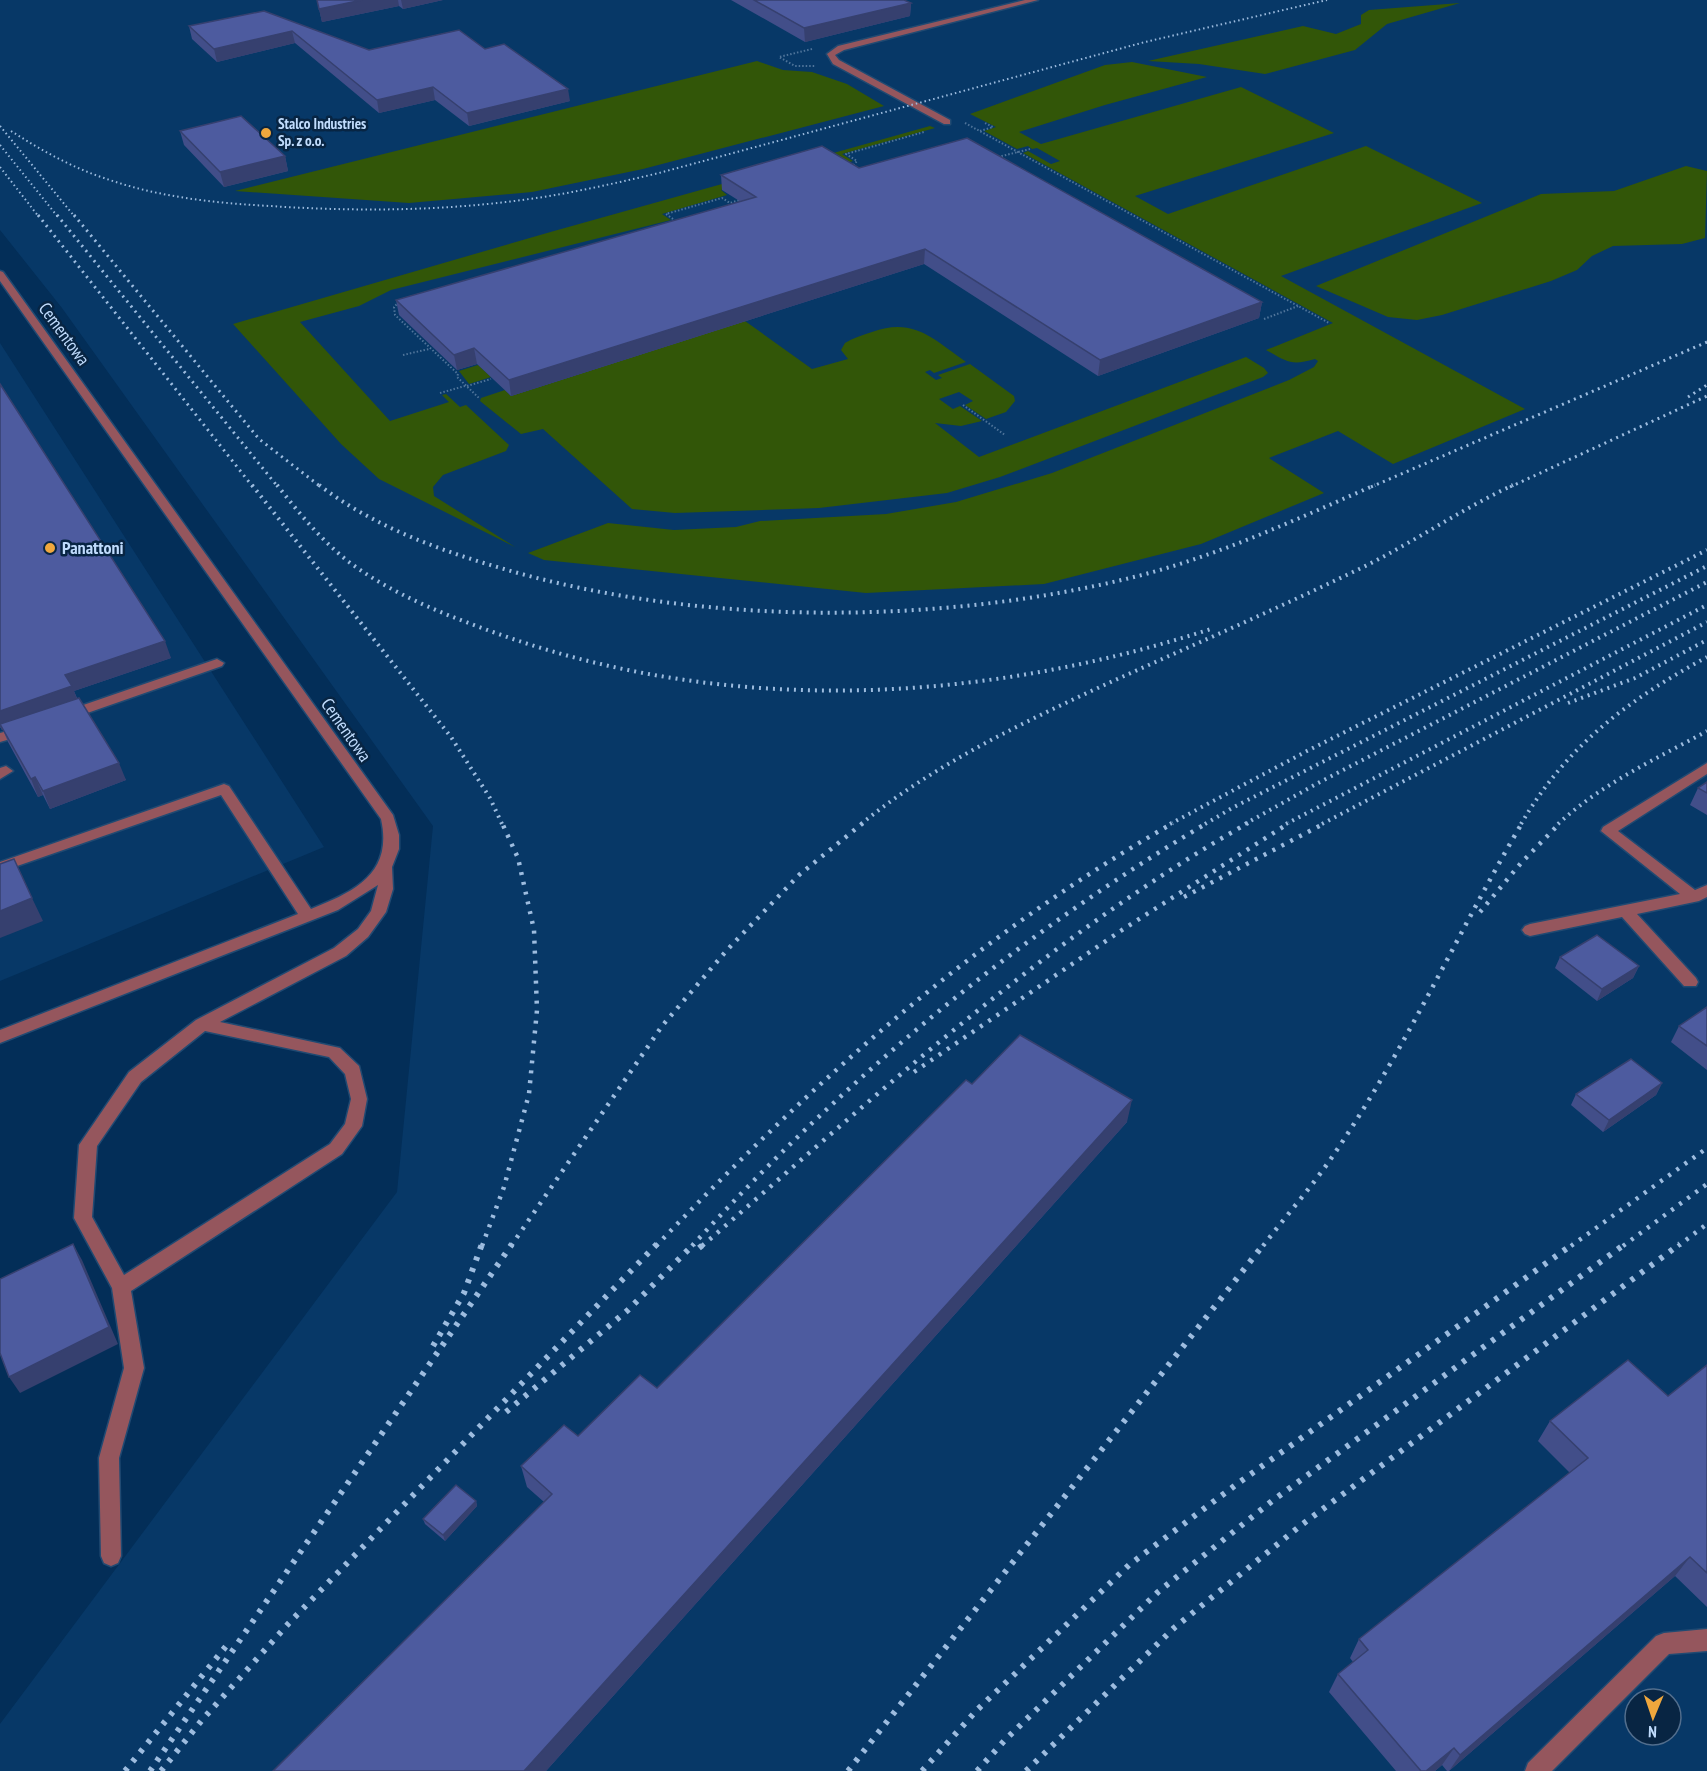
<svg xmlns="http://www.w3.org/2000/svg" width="1707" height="1771" font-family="'PT Sans Narrow',sans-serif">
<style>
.built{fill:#073867;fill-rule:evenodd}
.green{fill:#325608}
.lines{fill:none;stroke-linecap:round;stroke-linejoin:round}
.lane-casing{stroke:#214a72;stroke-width:3}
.path{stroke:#4f749a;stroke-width:2;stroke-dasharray:1.5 2;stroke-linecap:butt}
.lane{fill:#95565d;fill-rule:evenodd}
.rail-far4{stroke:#9dbcdf;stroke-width:2;stroke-dasharray:1.5 3;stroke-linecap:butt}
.rail-far3{stroke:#9dbcdf;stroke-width:3;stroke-dasharray:2 4.5;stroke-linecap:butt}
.rail-far2{stroke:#9dbcdf;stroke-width:4;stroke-dasharray:2 5;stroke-linecap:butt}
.rail-far1{stroke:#9dbcdf;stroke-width:4.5;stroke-dasharray:3 7;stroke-linecap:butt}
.rail{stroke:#9dbcdf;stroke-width:6;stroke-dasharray:4 8;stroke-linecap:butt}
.wall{fill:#424e89}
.shaded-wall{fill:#36406f}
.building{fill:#4d5b9f;stroke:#36406f;stroke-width:1.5}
.poi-dot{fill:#efa73d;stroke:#082543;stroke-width:2}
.labels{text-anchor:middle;stroke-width:5;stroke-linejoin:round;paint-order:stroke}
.far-poi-label{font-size:15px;font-weight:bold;fill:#c0dcfd;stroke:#082543;text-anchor:start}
.street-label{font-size:18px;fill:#c0dcfd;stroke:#082543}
.poi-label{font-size:18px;font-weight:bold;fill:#c0dcfd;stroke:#082543;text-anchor:start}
</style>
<rect width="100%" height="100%" fill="#032e58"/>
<path class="built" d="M0 0H1707V1771H0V1724L397 1192 433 826 62 308 0 230ZM1635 1699H1671V1735H1635Z
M0 343 324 847 0 981Z"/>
<path class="green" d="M1460 3 1387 24 1355 50 1265 74 1199 64 1148 61 1303 26 1336 34 1361 24V15L1369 10Z
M757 61 783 70 812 72 847 84 884 106 643 169 532 192 409 203 235 191Z
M1132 62 1207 77 1105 105 1019 132 1041 144 1241 87 1334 133 1135 196 1168 214 1366 146 1482 203 1281 276 1525 409 1393 464 1338 431 1269 458 1324 493 1201 544 1044 584 866 593 544 560 528 553 608 523 674 530 736 527 760 521 886 514 956 502 1052 473 1289 380 1314 367 1318 361 1315 359C1291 366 1288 362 1266 350L1333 323 1023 153 1028 151 1051 164 1060 161 1037 148 1032 149 1028 146 1017 149 984 131 996 127 970 114 1105 65Z
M930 126 935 128 842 154 853 161 832 167 823 161 721 190 727 195 662 214 671 220 391 290 359 306 300 322 390 421 449 402 442 395 446 394 460 407 466 405 509 445 506 451 443 475 433 487 434 496 515 547 379 479 341 444 233 324 554 231Z
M1686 166 1707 171 1705 238 1682 244 1613 246 1592 256 1577 270 1551 281 1442 315 1417 320 1388 317 1316 286 1541 194 1614 191Z
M745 321 812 369 848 359 841 350 845 343C853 338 863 335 872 332 914 317 933 339 966 362L934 373 930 370 925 372 936 380 942 378 938 375 970 364 1014 396 1015 401 1006 412 986 419 965 405 973 401 959 392 939 399 953 409 960 406 982 421 961 426 935 423 979 457 1246 357 1264 368 1268 373 1263 377 1000 477 947 493 819 508 675 513 632 509 543 429 521 434 480 401 481 398 505 390 511 396Z
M478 365 491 377 469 384 459 371Z"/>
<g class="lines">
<defs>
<path id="lane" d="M1025 0H1038L844 50 835 55 839 60 950 120V124H944L833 64 827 54 838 46Z
M0 271 3 272 393 815 399 835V849L392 867 393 889 386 912 368 937 346 956 220 1022 340 1048 359 1066 367 1099 362 1126 342 1154 131 1291 144 1368 119 1458 121 1556 118 1563 111 1566 104 1563 101 1556 99 1458 124 1368 112 1288 74 1218 79 1145 129 1072 196 1020 334 948 358 929 371 911 378 885 338 910 0 1043V1030L298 914 221 795 0 872V862L224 784 229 786 311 909C356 891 393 873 381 819L0 281ZM205 1031 329 1057 345 1074 351 1099 345 1124 330 1144 124 1275 92 1217 97 1146 141 1082Z
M217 659 224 663 222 666 73 718H63L61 715 63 712Z
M26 726 33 730 31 733 0 742V733Z
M1707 763V774L1618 831 1695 890 1707 885V897L1699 901 1637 914 1696 978 1698 982 1696 986H1684L1622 917 1530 936 1525 934 1522 930 1525 926 1530 924 1680 894 1601 831 1603 827Z
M6 766 13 771 0 779V768Z
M1707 1629V1651L1669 1654 1552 1771H1525L1528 1763 1656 1636 1664 1633Z"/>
</defs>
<use href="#lane" class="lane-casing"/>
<path class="path" d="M812 49 779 57 795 66H815
M965 123 1329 323
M980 131 993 127 985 123
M998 157 1030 149
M851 168 857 161 846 154 924 132
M673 219 666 214 722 198 730 203 743 199
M399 302 394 307 395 315 458 374 457 377 479 398
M1264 319 1298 306
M403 355 429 349
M467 386 491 379
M440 393 465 386
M963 405 1005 435"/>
<use href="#lane" class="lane"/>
<path class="rail-far4" d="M0 126 75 217
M11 131C41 150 71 167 104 178 157 197 214 203 270 206 361 212 453 211 543 197 582 191 620 182 659 173L1145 42 1327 0
M0 145 58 217
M0 167 39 217"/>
<path class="rail-far3" d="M38 215 253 487
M57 215 278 487
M74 215 259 439 321 487
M1688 397 1707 385
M1371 487 1707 342
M1510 487 1707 396"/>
<path class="rail-far2" d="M252 485 451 737 490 798 502 824
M277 485C299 513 321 540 349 562 392 594 443 614 493 632 727 717 981 704 1214 628
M319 485C373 526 438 550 504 569 699 626 940 626 1138 576 1220 555 1297 519 1375 485
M1568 703 1635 678 1707 640
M861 824C936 763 1026 721 1113 681 1193 645 1274 610 1353 572 1408 546 1458 511 1513 485
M1170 824 1307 751 1707 550
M1205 824 1234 807 1707 566
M1245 824 1318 783 1707 582
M1286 824 1707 605
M1322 824 1707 622
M1521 824C1567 745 1628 700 1707 657
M1558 824C1601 784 1656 759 1707 731"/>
<path class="rail-far1" d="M1184 897 1325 823
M1480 912 1521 863 1560 823
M914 1072 1122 930 1289 823
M482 1246 504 1187 529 1094 537 1010 534 930 518 858 502 823
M511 1246 662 1026 727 950 799 875 863 823
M656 1246C814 1081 974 937 1173 823
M692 1246C843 1080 1015 937 1207 823
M702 1246C876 1096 1047 937 1248 823
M1263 1246C1285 1217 1310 1189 1330 1160 1404 1053 1457 934 1522 823
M1571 1246 1707 1148
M1623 1246 1707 1184
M1678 1246 1707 1224"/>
<path class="rail" d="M699 1248 704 1244
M433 1346 464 1293 482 1244
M506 1412 628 1310 694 1244
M125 1771 227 1645
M150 1771 512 1244
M161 1771 202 1720 289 1623 657 1244
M848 1771 1264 1244
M922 1771 977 1710 1129 1565 1237 1484 1573 1244
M977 1771 1005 1740 1158 1592 1272 1501 1625 1244
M1026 1771 1174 1628 1300 1526 1680 1244"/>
</g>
<path class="wall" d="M317 0H443L403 9 399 6 322 22Z
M731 0H904L911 3 910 16 805 42Z
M264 11 369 50 485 49 570 101 469 126 435 100 379 113 295 43 217 62 192 39 189 26Z
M180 131 285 156 288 171 224 187 184 145Z
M859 168 1262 302 1259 318 1098 376 924 264 511 396 477 364 457 370 399 315 396 300 741 202 722 190 721 175Z
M0 384 171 658 74 691 77 698 126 780 50 809 43 795 38 797 8 742 3 730H2L0 727Z
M1707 782V815L1690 805 1698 788Z
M1560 957 1639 966 1633 978 1597 1001 1555 968Z
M1707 1007V1070L1671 1042 1679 1026Z
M1662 1083 1656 1095 1603 1132 1571 1105 1576 1094Z
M972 1084 1127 1122 546 1771H273L544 1502 527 1487 521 1466 578 1436 657 1388Z
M1707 1365V1607L1675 1576 1449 1771H1447L1442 1765 1435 1771H1396L1329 1692 1338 1674 1353 1662 1350 1658 1359 1639 1570 1473 1538 1441 1550 1421 1668 1396Z
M476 1501 477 1506 445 1541 425 1524 423 1519Z"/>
<path class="shaded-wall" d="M362 0H398L399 6 322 22 319 9Z
M401 0H443L403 9Z
M911 3 910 16 805 42 804 28Z
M292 31 295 43 217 62 214 49Z
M433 87 435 100 379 113 377 100Z
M568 89 570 101 469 126 467 113Z
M285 156 288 171 224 187 220 172Z
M925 249 924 264 511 396 509 380Z
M1262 302 1259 318 1098 376 1100 360Z
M474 348 477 364 457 370 454 355Z
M165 641 171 658 74 691 79 704 0 724 3 730H2L0 726V711L65 675Z
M119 763 126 780 50 809 43 791Z
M35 777 43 795 38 797 31 779Z
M32 898 43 921 0 938V911Z
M1639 966 1633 978 1597 1001 1602 989Z
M1662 1083 1656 1095 1603 1132 1609 1120Z
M1132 1100 1127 1122 546 1771H524Z
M73 1244 82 1260 118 1344 20 1393 9 1377Z
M476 1501 477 1506 445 1541 443 1535Z
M1690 1557 1675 1576 1449 1771 1460 1755Z
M1454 1748 1442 1765 1435 1771H1426Z"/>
<path class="building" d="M317 0H362L319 9Z
M754 0H904L911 3 804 28Z
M264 11 369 50 459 30 485 49 504 44 568 89 467 113 433 87 377 100 292 31 214 49 189 26Z
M241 116 285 156 220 172 180 131Z
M967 138 1262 302 1100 360 925 249 509 380 474 348 454 355 396 300 756 197 721 175 822 146 859 168Z
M0 384 165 641 65 675 72 686 0 711Z
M79 698 119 763 43 791 35 777 31 779 0 724Z
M1707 782V793L1698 788Z
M14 859 32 898 0 911V864Z
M1597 935 1639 966 1602 989 1560 957Z
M1707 1007V1046L1679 1026Z
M1020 1035 1132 1100 524 1771H273L552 1494 521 1466 564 1425 578 1436 640 1375 657 1388 966 1080 972 1084Z
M1631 1059 1662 1083 1609 1120 1576 1094Z
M73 1244 109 1327 9 1377 0 1353V1279Z
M1628 1360 1668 1396 1707 1365V1573L1690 1557 1460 1755 1454 1748 1426 1771H1421L1338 1674 1368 1650 1359 1639 1588 1458 1550 1421Z
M456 1485 476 1501 443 1535 423 1519Z"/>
<g class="poi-dot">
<circle cx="266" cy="133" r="6"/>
<circle cx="50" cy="548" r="6"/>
</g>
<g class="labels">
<g class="far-poi-label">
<text x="278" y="129">Stalco Industries<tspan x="278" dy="17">Sp. z o.o.</tspan></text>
</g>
<g class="street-label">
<text transform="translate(64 334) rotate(54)" y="6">Cementowa</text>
<text transform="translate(346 730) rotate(55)" y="6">Cementowa</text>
</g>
<g class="poi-label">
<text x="62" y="554">Panattoni</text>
</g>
</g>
<g transform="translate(1653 1717) rotate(182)"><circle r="28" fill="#082543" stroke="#526e8d" stroke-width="1.5"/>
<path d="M0-4.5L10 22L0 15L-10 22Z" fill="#efa73d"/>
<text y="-9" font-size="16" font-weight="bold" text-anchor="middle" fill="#c0dcfd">N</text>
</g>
</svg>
